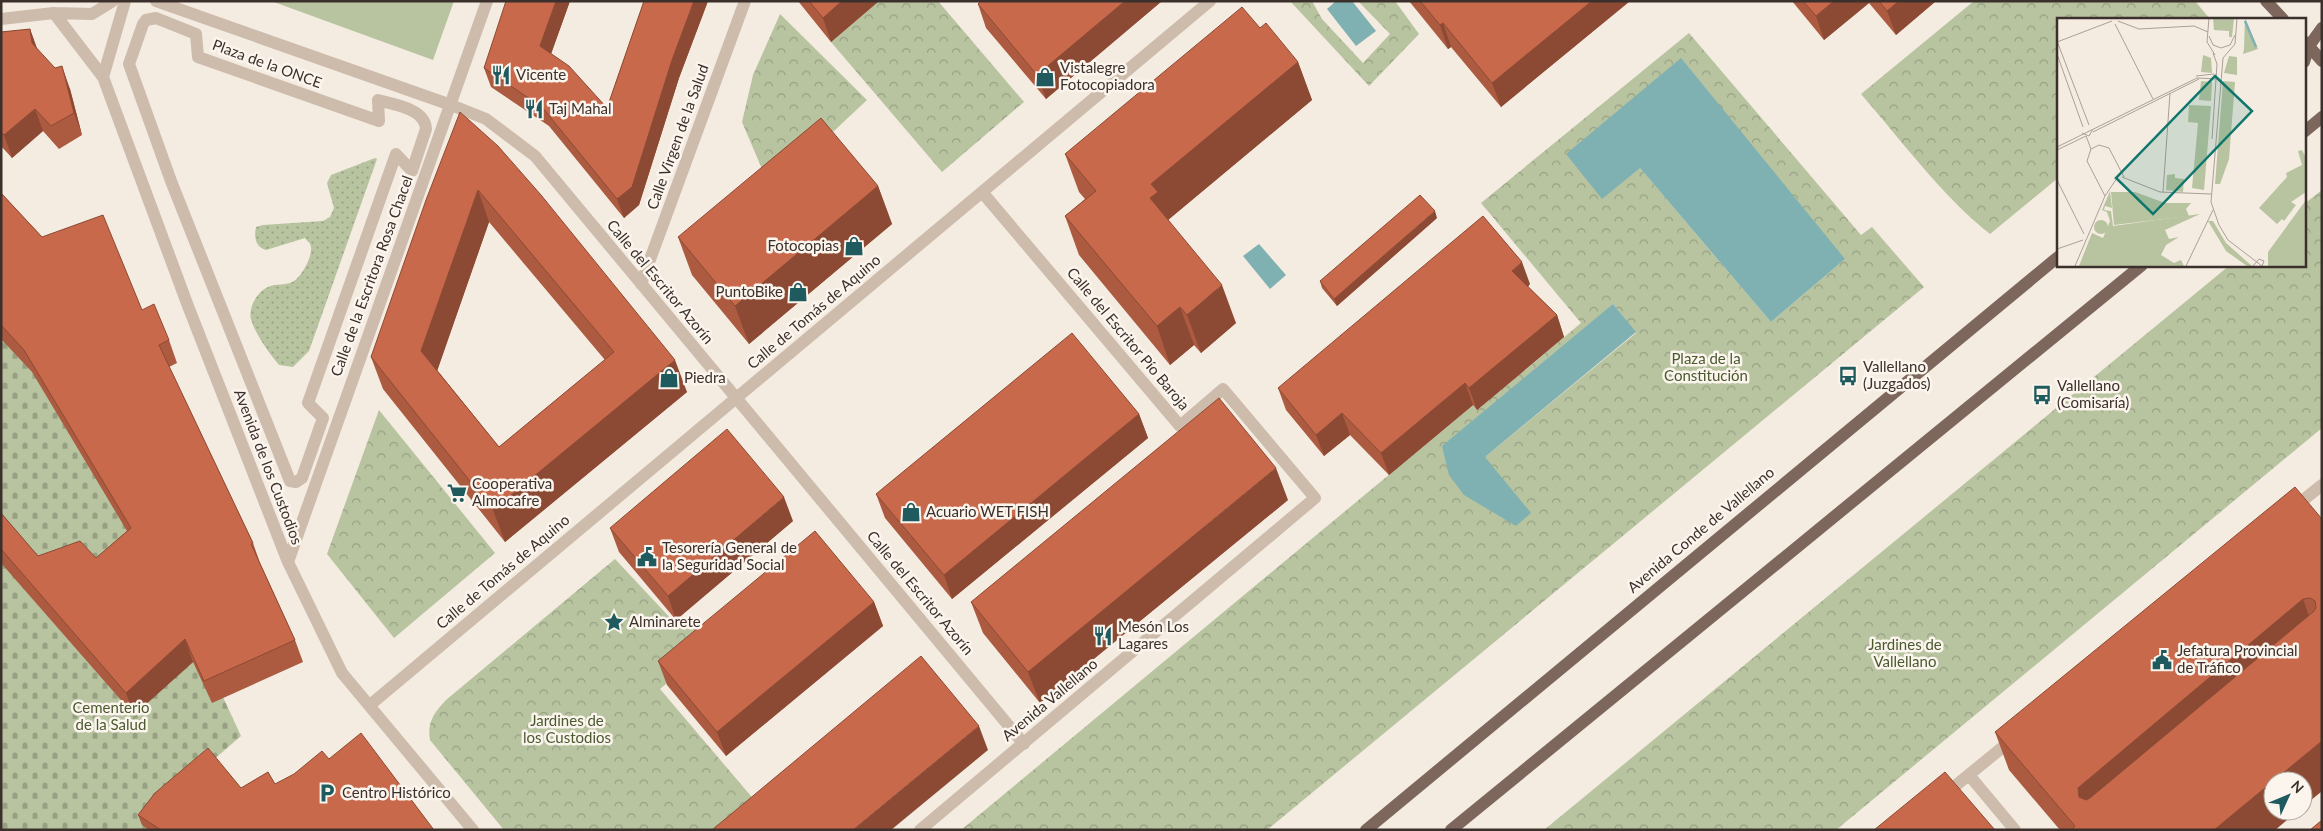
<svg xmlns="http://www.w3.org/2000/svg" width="2323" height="831" font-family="Lato,sans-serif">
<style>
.grass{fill:url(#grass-dots)}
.forest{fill:url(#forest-crowns);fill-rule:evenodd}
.cemetery{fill:url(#cemetery-stones)}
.pitch{fill:#b8c4a0}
.water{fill:#7fb0b2}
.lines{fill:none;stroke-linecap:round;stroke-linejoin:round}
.minor{stroke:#cdbbac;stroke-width:12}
.major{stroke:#7d675c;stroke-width:12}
.wall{fill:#ac5a40;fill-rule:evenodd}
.shaded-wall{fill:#8c4a34}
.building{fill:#c8694b;stroke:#8c4a34;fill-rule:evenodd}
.labels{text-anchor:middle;stroke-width:5;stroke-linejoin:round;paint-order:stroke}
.street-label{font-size:15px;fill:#3b302b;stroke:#fbf5ee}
.poi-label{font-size:15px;fill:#3b302b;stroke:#fbf5ee;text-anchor:start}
.park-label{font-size:15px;fill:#4a5a2e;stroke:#fbf5ee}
.inset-river{fill:none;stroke:#7fb0b2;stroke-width:2.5}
.inset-road{fill:none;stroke:#aaa098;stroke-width:1}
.view{fill:#0f766e;fill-opacity:0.15;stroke:#0f766e;stroke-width:2.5}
.inset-edge{fill:none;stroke:#3b302b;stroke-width:2.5}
</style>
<defs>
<pattern id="grass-dots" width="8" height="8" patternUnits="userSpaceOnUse" patternTransform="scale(1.25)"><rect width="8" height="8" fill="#b8c4a0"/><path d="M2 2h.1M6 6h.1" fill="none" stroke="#97a083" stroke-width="1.8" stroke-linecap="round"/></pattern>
<pattern id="forest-crowns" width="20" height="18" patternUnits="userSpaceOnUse" patternTransform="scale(1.25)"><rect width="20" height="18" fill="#b8c4a0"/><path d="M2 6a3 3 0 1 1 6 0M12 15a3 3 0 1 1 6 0" fill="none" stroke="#97a083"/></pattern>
<pattern id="cemetery-stones" width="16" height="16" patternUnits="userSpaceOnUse" patternTransform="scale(1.25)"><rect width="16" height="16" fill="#b8c4a0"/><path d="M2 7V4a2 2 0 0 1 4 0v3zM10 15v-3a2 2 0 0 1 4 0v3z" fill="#97a083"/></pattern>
</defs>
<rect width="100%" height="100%" fill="#f4ebe1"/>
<path class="grass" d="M375 158 377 159 309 351 293 367 279 365C269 353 255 334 251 319 248 307 258 291 268 287 276 283 287 286 294 281 302 276 315 253 310 244 310 243 305 239 305 238L266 250C255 247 254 237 256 227L263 225 323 221 330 217 334 208 327 183 331 175Z"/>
<path class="forest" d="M879 1H938L1024 102 942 172 831 42Z
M1290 1H1312L1322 19 1363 63 1390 34 1358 1H1395L1419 34 1369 86Z
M1974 1H2195L2210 19H2058V178L1990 234C1941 195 1902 141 1861 94Z
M780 14 867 100 771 190 742 122 753 75Z
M1689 33 1861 235 1872 227 1924 287 1267 830H961L1473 405 1477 410 1581 323 1481 203ZM1640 168 1845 259 1771 322ZM1613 304 1636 333 1485 457Z
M2322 190V428L1836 830H1544L2230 265H2304V204Z
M379 410 495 553 394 638 327 554Z
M615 559 675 623 688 616 712 645 660 689 756 802 723 830H504L430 740C427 722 434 713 446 700Z"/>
<path class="cemetery" d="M1 318 154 548 241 736 212 761 267 830H1Z"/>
<path class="pitch" d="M271 1H454L433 60Z"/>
<path class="water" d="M1336 1H1352L1376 31 1356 46 1327 9Z
M1681 58 1845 259 1771 322 1640 168 1602 199 1566 154Z
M1259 244 1286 275 1270 289 1243 256Z
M1613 304 1636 332 1485 457 1531 513 1516 526 1464 495 1449 475 1442 446Z"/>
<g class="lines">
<path class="minor" d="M156 1 451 105 486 119 535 156 1024 744
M54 13 103 77 188 306 288 562 342 673 473 830
M156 18 196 34 198 57 379 121 378 100C394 105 425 108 426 129L412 171 396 154 308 403 323 418 302 478 296 482 290 481 171 181 129 64 143 24 146 20Z
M1 19 54 13 92 14 113 1
M103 77 125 1
M641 284 745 1
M2292 509 2322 485
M288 562 487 1
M370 705 1210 1
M1969 775 2015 830
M1944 795 2014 738
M920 830 1315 498 1223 389 1180 426 982 192"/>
<path class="major" d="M2266 1 2283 19
M2305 42 2322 61
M2304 62 2309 46 2322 28
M2304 132 2322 117
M1366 830 2058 257
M1451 830 2142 265"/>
</g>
<path class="wall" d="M570 1 551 54 607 108 644 1H708L679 78 639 205 624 218 549 126 491 87 484 68Z
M798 1H879L831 42Z
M981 1H1162L1046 99 986 28 978 4Z
M1409 1H1630L1501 107 1451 47 1448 49Z
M1792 1H1936L1896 35 1869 3 1824 40Z
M1260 28 1298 62 1312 100 1168 220 1236 323 1201 353 1194 345 1170 365 1079 255 1065 216 1085 199 1079 192 1065 154Z
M30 29 37 49 70 89 82 135 59 149 43 131 12 158 1 146V32Z
M498 146 687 392 505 542 383 389 371 357ZM489 222 605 360 499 447 437 370Z
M878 186 892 224 749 344 692 275 678 237Z
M1 193 42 237 142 310 169 340 177 363 169 367 253 543 260 563 295 640 303 662 212 703 193 662 134 715 1 563V513L38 556 96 558 127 531 32 372 1 339Z
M1437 218 1337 306 1322 288 1320 281Z
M1530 284 1528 287 1557 315 1564 337 1477 410 1473 405 1389 475 1350 435 1324 456 1286 410 1278 388Z
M1139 414 1148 438 952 599 885 518 876 494Z
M1288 500 1040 703 983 633 971 602Z
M2322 519V791L2275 830H2060L2009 770 1995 732Z
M793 521 676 620 619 552 610 528Z
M874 602 883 626 726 756 667 685 658 661Z
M329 759 434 830H149L142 825 138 815 241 788 275 784Z"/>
<path class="shaded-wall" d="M556 1H570L547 65 540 46Z
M694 1H708L679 78 639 205 624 218 617 199 672 60Z
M842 1H879L831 42 823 18Z
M1125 1H1162L1046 99 1037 75Z
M1592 1H1630L1501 107 1492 83Z
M1834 1H1868L1869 3 1824 40 1816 16Z
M1899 1H1936L1896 35 1887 11Z
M1443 23 1451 47 1448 49 1440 25Z
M30 29 38 51 32 43Z
M1298 62 1312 100 1168 220 1150 198 1151 184Z
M62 66 70 89 82 135 74 113Z
M35 109 43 131 12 158 4 135Z
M878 186 892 224 749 344 735 306Z
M478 190 489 222 433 383 421 351Z
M1435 211 1437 218 1337 306 1334 299Z
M1522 262 1530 284 1520 293 1512 271Z
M1222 285 1236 323 1201 353 1187 315Z
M1180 307 1194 345 1170 365 1157 326Z
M1557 315 1564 337 1477 410 1469 388Z
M675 360 687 392 505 542 493 510Z
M1465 383 1473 405 1389 475 1381 453Z
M1342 413 1350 435 1324 456 1316 435Z
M1139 414 1148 438 952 599 944 575Z
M1276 468 1288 500 1040 703 1028 672Z
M784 497 793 521 676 620 668 596Z
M2303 599 2317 638 2092 827 2079 797 2078 788Z
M874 602 883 626 726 756 717 732Z
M185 639 193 662 134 715 126 693Z
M979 726 988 750 891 830H853Z
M2322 741V791L2303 806V781H2273Z
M2273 781V811H2297L2275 830H2214Z"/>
<path class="building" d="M506 1H556L540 46 569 66 607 108 644 1H694L672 60 632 187 617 199 542 107 484 68Z
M809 1H842L823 18Z
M981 1H1125L1037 75 978 4Z
M1420 1H1592L1492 83 1443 23 1440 25Z
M1803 1H1834L1816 16Z
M1879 1H1899L1887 11Z
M1242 7 1260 28 1266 23 1298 62 1151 184 1158 192 1150 198 1222 285 1187 315 1180 307 1157 326 1065 216 1096 191 1065 154Z
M30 29 32 43 55 68 62 66 74 113 51 126 35 109 4 135 1 132V32Z
M460 112 498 146 541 195 675 360 493 510 371 357 426 200ZM478 190 614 352 499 447 421 351Z
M821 118 878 186 735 306 678 237Z
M1 193 42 237 103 215 142 310 154 304 169 340 159 345 253 543 251 544 295 640 204 681 185 639 126 693 1 549V513L38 556 80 541 96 558 131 528 24 350 1 325Z
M1420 195 1435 211 1334 299 1320 281Z
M1483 216 1522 262 1512 271 1557 315 1469 388 1465 383 1381 453 1342 413 1316 435 1278 388Z
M1072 333 1139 414 944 575 876 494Z
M1219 398 1276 468 1028 672 971 602Z
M727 429 784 497 668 596 610 528Z
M2295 487 2322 519V741L2214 830H2075L2073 828 2075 826 1995 732ZM2310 598 2315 601 2316 608 2313 612 2090 798 2086 800 2079 797 2078 788 2303 599Z
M815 531 874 602 717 732 658 661Z
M921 656 979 726 853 830H712Z
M361 733 434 830H161L138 815 155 793 208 748 241 788 268 772 275 784 294 774 322 751 329 759Z
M1945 772 1995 830H1874Z
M2322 820V830H2310Z"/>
<defs>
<symbol id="restaurant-bare" viewBox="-9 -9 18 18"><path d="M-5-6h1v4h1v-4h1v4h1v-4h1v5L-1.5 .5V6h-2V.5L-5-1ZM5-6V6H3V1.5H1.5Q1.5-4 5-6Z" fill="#1f5a5e" stroke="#fbf5ee" stroke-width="2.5" paint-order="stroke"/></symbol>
<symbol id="shop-bare" viewBox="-9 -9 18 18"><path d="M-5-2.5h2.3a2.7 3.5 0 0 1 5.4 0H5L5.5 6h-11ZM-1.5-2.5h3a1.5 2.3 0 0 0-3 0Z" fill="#1f5a5e" stroke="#fbf5ee" stroke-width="2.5" paint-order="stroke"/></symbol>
<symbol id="bus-bare" viewBox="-9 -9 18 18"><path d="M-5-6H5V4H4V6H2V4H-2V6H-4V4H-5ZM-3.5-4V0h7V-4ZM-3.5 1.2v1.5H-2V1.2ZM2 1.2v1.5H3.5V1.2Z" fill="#1f5a5e" stroke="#fbf5ee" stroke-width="2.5" paint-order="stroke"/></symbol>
<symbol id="supermarket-bare" viewBox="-9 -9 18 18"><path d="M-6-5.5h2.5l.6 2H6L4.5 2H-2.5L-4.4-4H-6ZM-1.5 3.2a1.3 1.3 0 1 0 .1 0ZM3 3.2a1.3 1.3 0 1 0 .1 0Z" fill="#1f5a5e" stroke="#fbf5ee" stroke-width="2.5" paint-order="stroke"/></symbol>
<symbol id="civic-bare" viewBox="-9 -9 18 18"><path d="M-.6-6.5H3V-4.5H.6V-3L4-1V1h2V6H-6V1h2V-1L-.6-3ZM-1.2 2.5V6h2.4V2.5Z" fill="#1f5a5e" stroke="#fbf5ee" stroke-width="2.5" paint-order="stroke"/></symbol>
<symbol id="sight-bare" viewBox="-9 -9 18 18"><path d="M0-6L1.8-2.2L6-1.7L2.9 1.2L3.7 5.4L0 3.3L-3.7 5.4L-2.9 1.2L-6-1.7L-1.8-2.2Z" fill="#1f5a5e" stroke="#fbf5ee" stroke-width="2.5" paint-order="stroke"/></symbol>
<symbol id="parking-bare" viewBox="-9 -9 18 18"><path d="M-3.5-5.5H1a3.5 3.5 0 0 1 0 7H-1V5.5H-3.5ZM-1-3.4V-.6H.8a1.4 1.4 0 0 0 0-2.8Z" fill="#1f5a5e" stroke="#fbf5ee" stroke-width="2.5" paint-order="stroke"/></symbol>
</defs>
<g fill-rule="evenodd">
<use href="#restaurant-bare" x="487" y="61" width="28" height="28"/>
<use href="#shop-bare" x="1031" y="63" width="28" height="28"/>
<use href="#restaurant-bare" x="520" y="95" width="28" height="28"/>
<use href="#shop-bare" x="840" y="232" width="28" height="28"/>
<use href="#shop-bare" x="784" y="278" width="28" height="28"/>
<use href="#bus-bare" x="1834" y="362" width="28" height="28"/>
<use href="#shop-bare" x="655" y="364" width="28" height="28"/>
<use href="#bus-bare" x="2028" y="381" width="28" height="28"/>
<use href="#supermarket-bare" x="443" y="479" width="28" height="28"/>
<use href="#shop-bare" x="897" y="498" width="28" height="28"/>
<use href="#civic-bare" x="633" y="543" width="28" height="28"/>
<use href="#sight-bare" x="600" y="608" width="28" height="28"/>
<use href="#restaurant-bare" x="1089" y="622" width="28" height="28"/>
<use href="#civic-bare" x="2148" y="646" width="28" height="28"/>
<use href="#parking-bare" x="313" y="779" width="28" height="28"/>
</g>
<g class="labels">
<g class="street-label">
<text transform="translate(267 64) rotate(20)" y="5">Plaza de la ONCE</text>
<text transform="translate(678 137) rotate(-70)" y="5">Calle Virgen de la Salud</text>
<text transform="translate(372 276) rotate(-70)" y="5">Calle de la Escritora Rosa Chacel</text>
<text transform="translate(660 282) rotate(50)" y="5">Calle del Escritor Azorín</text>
<text transform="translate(814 312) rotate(-40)" y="5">Calle de Tomás de Aquino</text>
<text transform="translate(1128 339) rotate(50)" y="5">Calle del Escritor Pío Baroja</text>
<text transform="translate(268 467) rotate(69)" y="5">Avenida de los Custodios</text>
<text transform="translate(1701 530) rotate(-40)" y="5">Avenida Conde de Vallellano</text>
<text transform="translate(503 572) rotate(-40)" y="5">Calle de Tomás de Aquino</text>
<text transform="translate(920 593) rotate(50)" y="5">Calle del Escritor Azorín</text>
<text transform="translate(1050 700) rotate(-40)" y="5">Avenida Vallellano</text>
</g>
<g class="poi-label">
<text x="1060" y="73">Vistalegre<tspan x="1060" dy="17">Fotocopiadora</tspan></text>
<text x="516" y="80">Vicente</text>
<text x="549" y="114">Taj Mahal</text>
<text x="839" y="251" text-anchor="end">Fotocopias</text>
<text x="783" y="297" text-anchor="end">PuntoBike</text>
<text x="1863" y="372">Vallellano<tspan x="1863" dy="17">(Juzgados)</tspan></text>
<text x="684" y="383">Piedra</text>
<text x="2057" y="391">Vallellano<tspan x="2057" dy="17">(Comisaría)</tspan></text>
<text x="472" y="489">Cooperativa<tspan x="472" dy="17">Almocafre</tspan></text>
<text x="926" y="517">Acuario WET FISH</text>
<text x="662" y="553">Tesorería General de<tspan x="662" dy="17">la Seguridad Social</tspan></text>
<text x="629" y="627">Alminarete</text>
<text x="1118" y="632">Mesón Los<tspan x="1118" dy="17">Lagares</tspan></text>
<text x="2177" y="656">Jefatura Provincial<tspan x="2177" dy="17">de Tráfico</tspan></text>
<text x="342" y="798">Centro Histórico</text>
</g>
<g class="park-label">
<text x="1706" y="364">Plaza de la<tspan x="1706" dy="17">Constitución</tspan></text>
<text x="1905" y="650">Jardines de<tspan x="1905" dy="17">Vallellano</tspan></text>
<text x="111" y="713">Cementerio<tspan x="111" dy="17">de la Salud</tspan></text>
<text x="567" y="726">Jardines de<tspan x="567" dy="17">los Custodios</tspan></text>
</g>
</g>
<g transform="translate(2057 18)">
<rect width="249" height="249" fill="#f4ebe1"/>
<path d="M245 132 249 140V174L234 184 239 187 227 203 225 201 220 206 202 190 230 159 229 155 245 147 241 133Z" fill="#b8c4a0"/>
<path d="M156 0H177L175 19H172V13L157 12ZM188 0 201 31 186 36 187 31ZM146 37 154 40 155 55 144 54ZM172 38 180 39V57L167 55ZM144 63 155 64 154 83 142 82ZM166 63 178 64 172 141 163 166H158ZM132 87 154 88 147 172 135 170 141 105 131 104ZM118 156V160L127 161 126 174 109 172 110 157ZM53 173 55 190 48 188 47 192 54 193 56 208 143 196 108 212 112 221 122 219 109 227 104 237 117 245 124 242 127 248H22L35 215 46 220 53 203 50 194 45 192ZM249 182V248H211V234ZM151 203H156L169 225 195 248H190L169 233Z" fill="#b8c4a0"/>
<path d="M54 174H78L108 185H134L129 191 132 198 57 207Z" fill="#b8c4a0"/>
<path d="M37 209a7 7 0 1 1 14 0a7 7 0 1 1-14 0Z" fill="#b8c4a0"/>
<path class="inset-river" d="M188 3 199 29"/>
<path class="inset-road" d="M152 0 150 24 158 37M180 0 178 26 166 40 154 184 162 207 171 222 205 248M61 3 82 11 137 8 151 14M58 6 96 81M152 18 156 27 164 30 173 27 178 17M0 23 32 107M0 24 55 3M0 36 26 109M139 58 157 56M36 114 142 61M25 115 32 118 36 111M155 121 160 46 156 35M0 129 140 60 161 61M0 132 29 118 34 131M65 159 103 174 154 176M0 162 27 216M106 174 113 75M48 178 30 143 34 131 42 127 52 130 67 159M0 231 26 222M18 248 48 178 64 154M129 248 156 192M196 248 202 241 207 243 205 248"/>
<path class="view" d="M158 58 195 93 96 196 59 160Z"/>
<rect width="249" height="249" class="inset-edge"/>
</g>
<rect width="2323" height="831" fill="none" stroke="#3b302b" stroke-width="5"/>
<g transform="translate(2288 796) rotate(46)"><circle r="24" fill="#fbf5ee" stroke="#aea6a0"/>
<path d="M0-4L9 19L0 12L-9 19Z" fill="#1f5a5e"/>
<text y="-8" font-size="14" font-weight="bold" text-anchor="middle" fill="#3b302b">N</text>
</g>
</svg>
